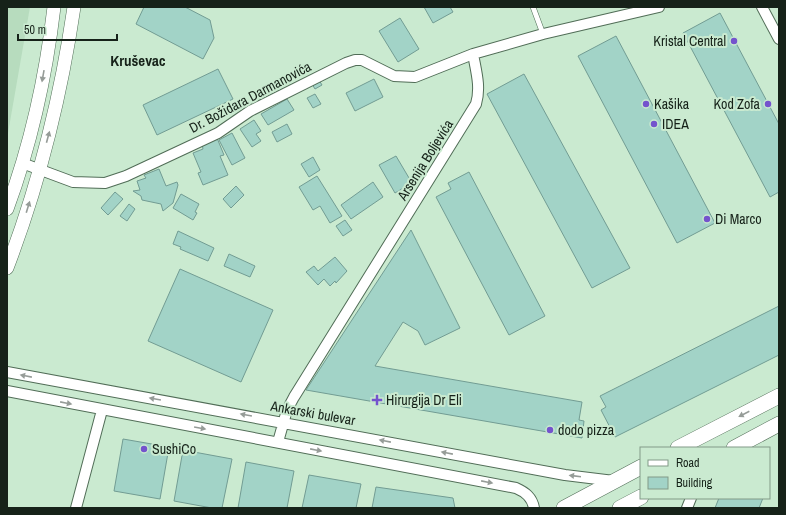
<svg xmlns="http://www.w3.org/2000/svg" width="786" height="515" font-family="'Archivo Narrow',sans-serif">
<style>
.built{fill:#b7dcbe}
.building{fill:#a2d3c7;stroke:#729c93}
.lines{fill:none;stroke-linecap:round;stroke-linejoin:round}
.service-casing{stroke:#516d57;stroke-width:6}
.minor-casing{stroke:#516d57;stroke-width:12}
.tertiary-casing{stroke:#516d57;stroke-width:14}
.secondary-casing{stroke:#516d57;stroke-width:16}
.service{stroke:#fff;stroke-width:5}
.minor{stroke:#fff;stroke-width:10}
.tertiary{stroke:#fff;stroke-width:13}
.secondary{stroke:#fff;stroke-width:15}
.oneway{fill:#969c98}
.poi-dot{fill:#7453cd;stroke:#caead0;stroke-width:1.5}
.labels{text-anchor:middle;stroke-width:4;stroke-linejoin:round;paint-order:stroke}
.poi-label{font-size:14px;fill:#162219;stroke:#caead0;text-anchor:start}
.street-label{font-size:14px;fill:#162219;stroke:#caead0}
.neighbourhood-label{font-size:15px;font-weight:bold;fill:#162219;stroke:#caead0}
</style>
<rect width="100%" height="100%" fill="#caead0"/>
<path class="built" d="M7 7H30L7 139Z"/>
<path class="building" d="M144 7H185L210 20 214 38 203 59 136 24Z
M424 7H450L453 12 433 23Z
M720 13 779 124V192L770 197 683 33Z
M400 18 419 49 398 62 379 31Z
M616 36 715 223 677 243 578 56Z
M218 69 233 99 157 135 143 105Z
M524 74 630 268 592 288 487 94Z
M374 79 383 97 355 111 346 93Z
M319 80 322 85 315 89 312 84Z
M315 94 321 104 313 108 307 98Z
M287 99 294 110 268 125 261 114Z
M254 120 261 131 256 134 261 141 252 147 240 129Z
M287 124 292 134 277 142 272 132Z
M232 133 245 158 232 165 219 140Z
M217 138 224 155 220 156 228 175 203 185 198 173 201 172 193 153 203 149 202 144Z
M396 156 412 183 395 193 379 165Z
M313 157 320 170 309 177 301 164Z
M159 169 166 186 177 182 178 185 173 203 163 211 161 204 142 200 141 196 133 191 140 190 137 181 146 178 144 175Z
M469 172 545 316 509 335 436 197 451 189 448 183Z
M317 176 342 216 330 223 320 206 313 210 299 187Z
M373 182 383 197 351 219 341 205Z
M236 186 244 195 231 208 223 199Z
M115 192 123 199 108 215 101 208Z
M181 194 199 204 195 212 197 213 193 220 173 208Z
M129 204 135 209 127 221 120 216Z
M345 220 352 230 343 236 336 226Z
M411 230 460 328 425 345 418 331 403 322 375 366 582 402 579 420 584 421 582 438 306 390Z
M178 231 214 248 208 261 180 249 181 247 173 244Z
M229 254 255 266 250 277 224 266Z
M335 257 347 271 336 283 335 281 330 286 324 279 318 285 306 272 314 266 318 271Z
M180 269 273 310 241 382 148 341Z
M779 306V355L615 437 601 410 606 407 600 396Z
M123 439 169 447 160 499 114 491Z
M183 450 232 459 222 508H212L174 501Z
M246 462 294 471 287 508H238Z
M309 475 361 484 356 508H302Z
M376 487 453 498 455 508H372Z
M719 498H763L759 508H715Z"/>
<g class="lines">
<defs>
<path id="service" d="M533 7 543 34"/>
<path id="minor" d="M762 7 779 39
M22 163 73 182 105 183 126 176 218 133 250 111 346 63 355 60H362L394 76 415 77 473 54
M7 372 565 475 614 481
M7 391 516 488C525 492 532 497 534 508
M278 442 287 410 294 397 476 104C481 87 476 71 473 54L543 34 659 7
M76 508 102 410
M687 508 691 498"/>
<path id="tertiary" d="M7 209C31 144 46 76 54 7
M7 268C39 184 61 96 74 7"/>
<path id="secondary" d="M678 448 779 396
M734 448 779 424
M564 508 641 467
M620 508 641 497"/>
</defs>
<use href="#service" class="service-casing"/>
<use href="#minor" class="minor-casing"/>
<use href="#tertiary" class="tertiary-casing"/>
<use href="#secondary" class="secondary-casing"/>
<use href="#service" class="service"/>
<use href="#minor" class="minor"/>
<use href="#tertiary" class="tertiary"/>
<use href="#secondary" class="secondary"/>
</g>
<defs><path id="oneway-solid" d="M-6-.8H1V-3.2L6.5 0L1 3.2V.8H-6Z"/></defs>
<g class="oneway">
<use href="#oneway-solid" transform="translate(43 76) rotate(100)"/>
<use href="#oneway-solid" transform="translate(48 137) rotate(-75)"/>
<use href="#oneway-solid" transform="translate(28 207) rotate(-73)"/>
<use href="#oneway-solid" transform="translate(26 376) rotate(-169)"/>
<use href="#oneway-solid" transform="translate(155 399) rotate(-170)"/>
<use href="#oneway-solid" transform="translate(66 403) rotate(11)"/>
<use href="#oneway-solid" transform="translate(744 414) rotate(153)"/>
<use href="#oneway-solid" transform="translate(246 415) rotate(-170)"/>
<use href="#oneway-solid" transform="translate(200 428) rotate(10)"/>
<use href="#oneway-solid" transform="translate(385 441) rotate(-169)"/>
<use href="#oneway-solid" transform="translate(316 450) rotate(11)"/>
<use href="#oneway-solid" transform="translate(447 453) rotate(-169)"/>
<use href="#oneway-solid" transform="translate(575 476) rotate(-173)"/>
<use href="#oneway-solid" transform="translate(487 482) rotate(11)"/>
</g>
<g class="poi-dot">
<circle cx="734" cy="41" r="4"/>
<circle cx="646" cy="104" r="4"/>
<circle cx="768" cy="104" r="4"/>
<circle cx="654" cy="124" r="4"/>
<circle cx="707" cy="219" r="4"/>
<path d="M375 394h4v4h4v4h-4v4h-4v-4h-4v-4h4z"/>
<circle cx="550" cy="430" r="4"/>
<circle cx="144" cy="449" r="4"/>
</g>
<g class="labels">
<g class="poi-label">
<text x="726" y="46" text-anchor="end">Kristal Central</text>
<text x="654" y="109">Kašika</text>
<text x="760" y="109" text-anchor="end">Kod Zofa</text>
<text x="662" y="129">IDEA</text>
<text x="715" y="224">Di Marco</text>
<text x="386" y="405">Hirurgija Dr Eli</text>
<text x="558" y="435">dodo pizza</text>
<text x="152" y="454">SushiCo</text>
</g>
<g class="street-label">
<text transform="translate(250 97) rotate(-28)" y="5">Dr. Božidara Darmanovića</text>
<text transform="translate(425 160) rotate(-58)" y="5">Arsenija Boljevića</text>
<text transform="translate(313 413) rotate(10)" y="5">Ankarski bulevar</text>
</g>
<g class="neighbourhood-label">
<text x="138" y="66">Kruševac</text>
</g>
</g>
<rect width="786" height="515" fill="none" stroke="#162219" stroke-width="16"/>
<rect x="640" y="447" width="130" height="52" fill="#caead0" stroke="#829a87"/>
<rect x="648" y="460" width="20" height="6" fill="#ffffff" stroke="#829a87"/>
<text x="676" y="467" font-size="12" fill="#162219">Road</text>
<rect x="648" y="477" width="20" height="12" fill="#a2d3c7" stroke="#829a87"/>
<text x="676" y="487" font-size="12" fill="#162219">Building</text>
<path d="M18 34v6h99v-6" fill="none" stroke="#162219" stroke-width="2"/>
<text x="24" y="34" font-size="12" fill="#162219" stroke="#caead0" stroke-width="3" paint-order="stroke">50 m</text>
</svg>
